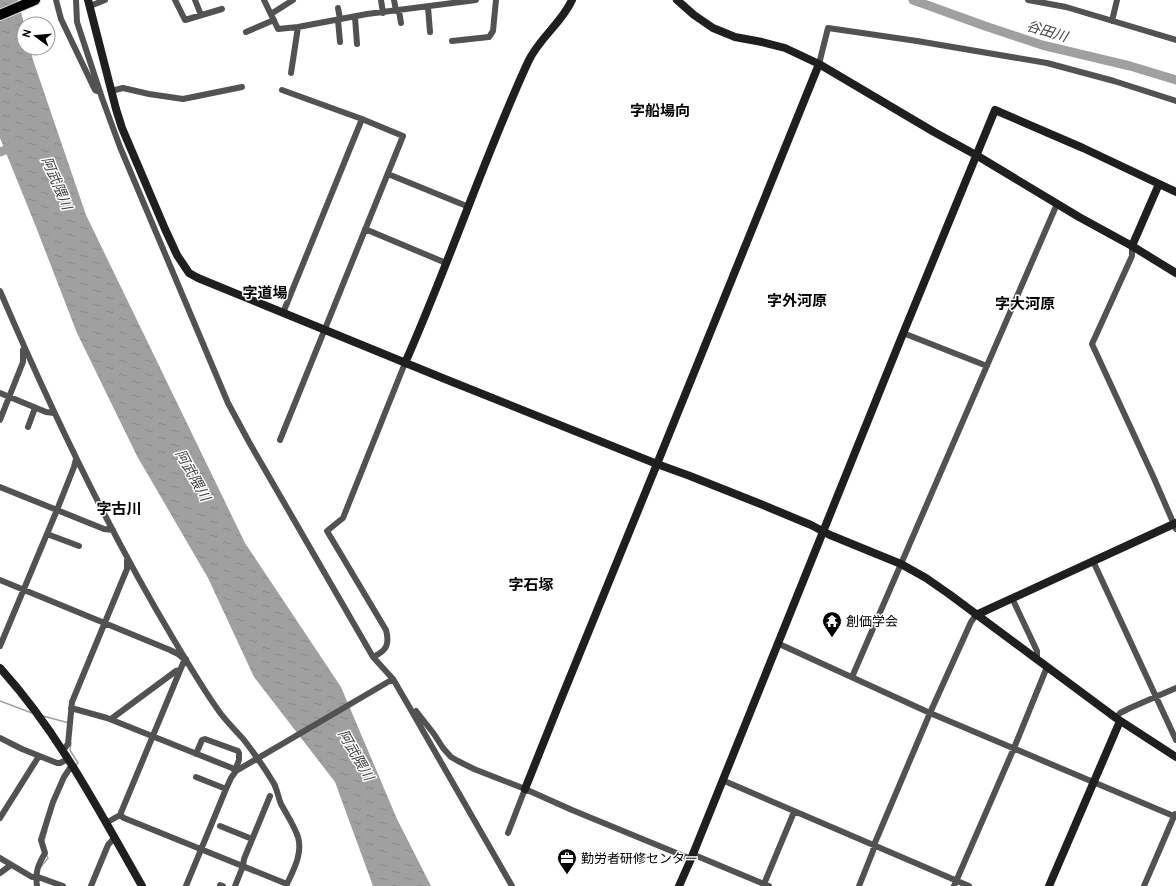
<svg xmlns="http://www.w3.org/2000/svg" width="1176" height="886" font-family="Overpass,'Noto Sans JP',sans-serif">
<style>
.water{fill:url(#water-ripples)}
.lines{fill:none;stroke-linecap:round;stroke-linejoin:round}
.stream{stroke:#a0a0a0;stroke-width:1.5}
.river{stroke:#a0a0a0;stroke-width:9}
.primary-casing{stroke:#dbdbdb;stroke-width:12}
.street{stroke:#525252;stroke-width:6}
.secondary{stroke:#1f1f1f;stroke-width:8}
.primary{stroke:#000;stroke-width:10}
.labels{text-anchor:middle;stroke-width:3;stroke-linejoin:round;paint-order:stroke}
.poi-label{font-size:13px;fill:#000;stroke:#fff;text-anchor:start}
.water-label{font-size:14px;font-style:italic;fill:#414141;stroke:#fff}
.quarter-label{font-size:15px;font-weight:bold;fill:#000;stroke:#fff}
</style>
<defs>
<pattern id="water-ripples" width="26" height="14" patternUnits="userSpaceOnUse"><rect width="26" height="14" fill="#a0a0a0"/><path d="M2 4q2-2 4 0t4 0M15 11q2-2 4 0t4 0" fill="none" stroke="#888"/></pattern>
</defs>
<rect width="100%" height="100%" fill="#fff"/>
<path class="water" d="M0 0H18L24 24V48H30L33 60 86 215 245 543 341 687 397 819 431 886H373L335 782 254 677 208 578 137 456 77 333 36 227 0 138Z"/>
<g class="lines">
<path class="stream" d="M0 701 32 713
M43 716 69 723
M71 743 70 750 78 763 76 765
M44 841 47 830
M40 868 48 858 46 854"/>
<path class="river" d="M913 0 985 26 1042 45 1130 66 1176 80
M0 152 16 146"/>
<defs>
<path id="primary" d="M0 15 35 0"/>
</defs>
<use href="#primary" class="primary-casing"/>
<path class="street" d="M56 0 61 19 95 90 97 91
M76 0 77 22 102 98 120 147 228 403 249 442 373 657 393 679 407 703 512 886
M175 0 185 20 222 9
M195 0 201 15
M264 0 278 29 298 27 367 14 476 0
M381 0 383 13
M394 0 396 11
M1028 0 1066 7 1176 40
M90 6 105 0
M428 7 430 32
M338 8 340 19
M399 11 401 23
M271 14 293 0
M355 17 357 44
M338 20 340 42
M1112 21 1117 0
M246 32 274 20
M452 41 489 37 493 31 496 0
M819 64 828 28 917 41 1047 63 1114 81 1176 101
M291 73 298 27
M111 91 123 88 149 94 183 99 242 87
M388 174 469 207
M365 229 446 263
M1132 246V256L1092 344 1153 476 1176 529
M0 291C51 410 107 528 174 640 189 665 204 691 221 714 228 723 236 731 244 740 254 753 264 767 273 782 277 788 278 797 281 804 287 815 294 825 298 837 303 854 293 871 286 886
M283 313 362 119
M903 333 987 366
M0 393 46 412 54 413
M0 420 23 362V350
M28 427 35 408
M280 440 403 136 362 119 282 90
M0 487 104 529 113 530
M47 534 79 546
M1093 561 1176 740
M0 580 170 650 178 654 184 659
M1012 598 1037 651V660
M777 643 930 713 1176 817
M0 646 57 510 74 467 76 459
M373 657C386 651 390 645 386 630L327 531 343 518 405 363
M852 677 1057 204
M71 708 107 718 232 768 236 771
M416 711 434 734 443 748 451 757 458 761 474 769 525 789 572 810 691 859
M1116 718 1120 713 1130 708 1176 688
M111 719 176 671 180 670
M0 738 22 749 57 763H60L68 759
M63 750 68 744 72 702 127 569V559
M196 754 202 740 205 739 238 751 239 753V760L235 770
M196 777 226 789
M722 780 969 886
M120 815 124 818 287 884
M0 818 39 756
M106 823 120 815 184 661 186 659
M220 826 252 839
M508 833 525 789
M692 854 769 886
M0 858 32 877H38L63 886
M0 873 11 865
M764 884 794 812
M220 885 223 886
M37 886C35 872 38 865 45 853L41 840 53 802 64 777 72 765
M91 886 108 845 115 837
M186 886 226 789 231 778 236 771 393 679
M235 886 243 866 244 859 270 796
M859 886 873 851 874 845 930 713 971 622 976 615
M954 886 1014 748 1047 667
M1144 886 1175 814"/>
<path class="secondary" d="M88 0 116 109 122 128 165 229 177 255 189 273 198 278C350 341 504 403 657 464L690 476 763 505 811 525 830 535 901 564 926 578 949 594 1116 718 1176 757
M677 0 694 15 713 28 735 37 762 42 785 48 819 64 934 132 976 155 1079 217 1132 246 1176 273
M1132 246 1159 184
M405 363C449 264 483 160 528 62 539 38 561 24 572 0
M976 615 1176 523
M0 668C59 733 99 811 142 886
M525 789 559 704 657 464 819 64
M679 886 691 859 900 341 995 110 1083 148 1176 192
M1049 886 1120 721"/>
<use href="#primary" class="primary"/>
</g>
<defs>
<symbol id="temple-pin" viewBox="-11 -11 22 30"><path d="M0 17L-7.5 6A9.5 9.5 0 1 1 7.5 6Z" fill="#000" stroke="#fff"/><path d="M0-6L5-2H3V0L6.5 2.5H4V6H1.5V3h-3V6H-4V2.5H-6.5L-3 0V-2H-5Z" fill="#fff"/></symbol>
<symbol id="office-pin" viewBox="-11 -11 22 30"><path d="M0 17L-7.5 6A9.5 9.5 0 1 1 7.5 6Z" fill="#000" stroke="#fff"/><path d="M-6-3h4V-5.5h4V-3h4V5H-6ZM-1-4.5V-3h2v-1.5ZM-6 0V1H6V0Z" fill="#fff"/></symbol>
</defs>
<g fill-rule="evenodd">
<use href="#temple-pin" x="821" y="610" width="22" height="30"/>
<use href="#office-pin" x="556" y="847" width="22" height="30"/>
</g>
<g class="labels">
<g class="poi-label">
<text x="846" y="626">創価学会</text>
<text x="581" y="863">勤労者研修センター</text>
</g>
<g class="water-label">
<text transform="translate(1047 31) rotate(17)" y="5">谷田川</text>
<text transform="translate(57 183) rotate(67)" y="5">阿武隈川</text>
<text transform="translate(193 475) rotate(61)" y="5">阿武隈川</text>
<text transform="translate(356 755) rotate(60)" y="5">阿武隈川</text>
</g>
<g class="quarter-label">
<text x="660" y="116">字船場向</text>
<text x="265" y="298">字道場</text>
<text x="797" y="306">字外河原</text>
<text x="1025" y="309">字大河原</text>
<text x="119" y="514">字古川</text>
<text x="531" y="590">字石塚</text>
</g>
</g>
<g transform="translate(36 36) rotate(286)"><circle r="19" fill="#ffffff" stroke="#999999"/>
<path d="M0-3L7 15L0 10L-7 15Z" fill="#000000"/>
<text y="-6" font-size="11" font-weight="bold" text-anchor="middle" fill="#000000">N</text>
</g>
</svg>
